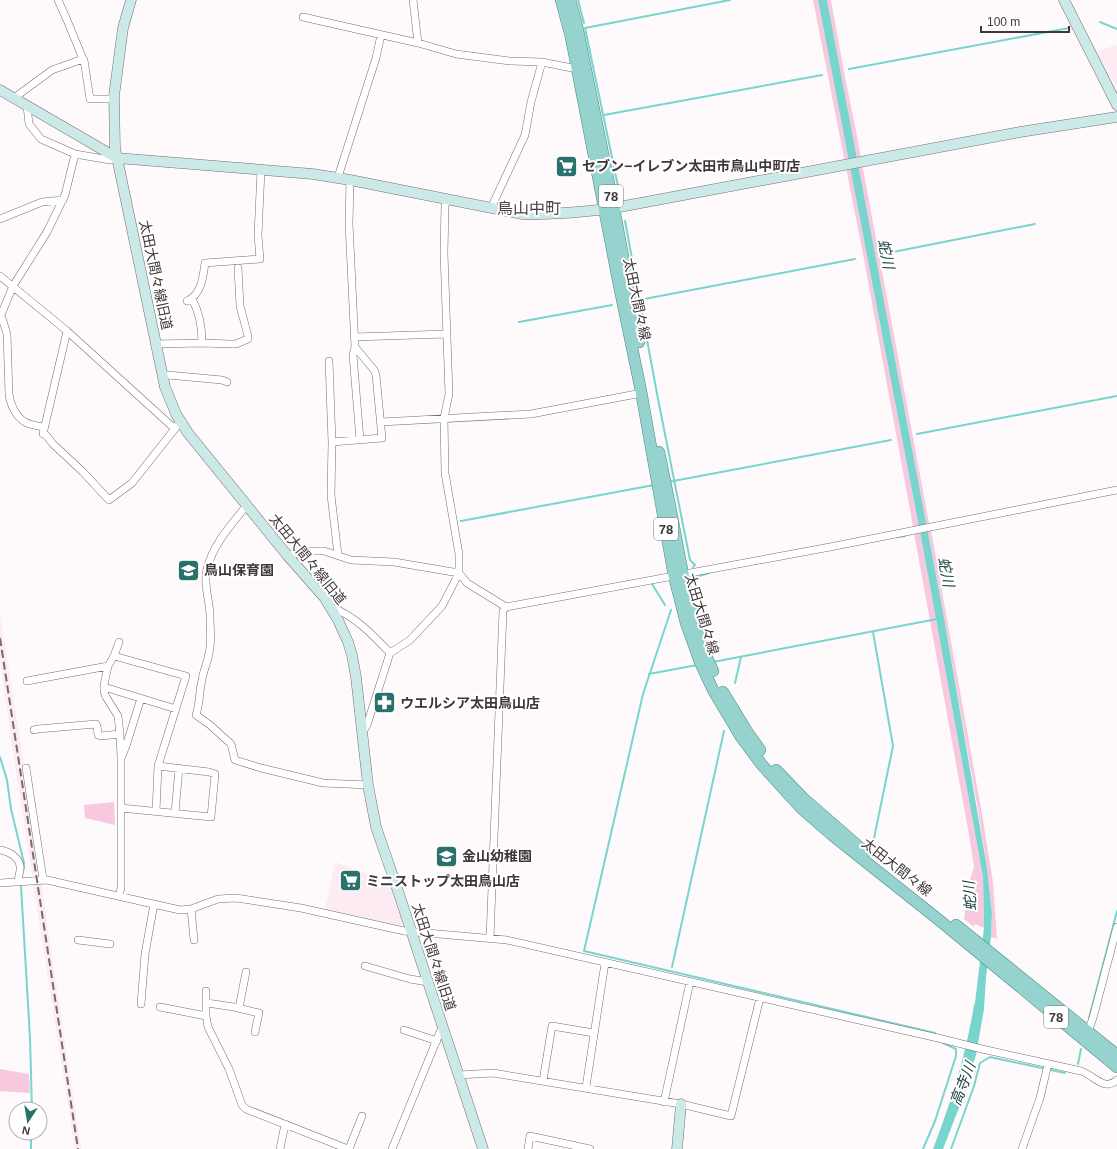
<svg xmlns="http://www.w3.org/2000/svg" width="1117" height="1149" font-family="Helvetica,'Noto Sans JP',sans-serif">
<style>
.built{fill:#fcebf2}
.green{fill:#f8c9de}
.water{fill:#77d5cd}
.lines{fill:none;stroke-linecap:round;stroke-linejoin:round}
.stream{stroke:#77d5cd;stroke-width:2}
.street-casing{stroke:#7c6b72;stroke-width:8}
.secondary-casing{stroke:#7c6b72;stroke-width:11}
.primary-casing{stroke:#4a8986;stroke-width:12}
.street{stroke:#fff;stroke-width:7}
.secondary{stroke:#cae9e7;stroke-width:10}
.primary{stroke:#96d3ce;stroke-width:11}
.rail{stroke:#736c70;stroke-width:2;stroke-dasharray:8 4;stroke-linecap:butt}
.labels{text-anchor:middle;stroke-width:4;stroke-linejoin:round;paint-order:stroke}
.shield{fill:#fff;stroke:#797376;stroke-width:1}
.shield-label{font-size:13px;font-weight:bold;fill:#3f373b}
.poi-label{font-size:14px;font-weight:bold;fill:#3f373b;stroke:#fff;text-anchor:start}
.street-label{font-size:14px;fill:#3f373b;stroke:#fff}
.water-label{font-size:15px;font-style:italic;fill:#1b4643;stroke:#fff}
.quarter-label{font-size:16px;fill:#504047;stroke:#fff}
</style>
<rect width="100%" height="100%" fill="#fefafc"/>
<path class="built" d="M1117 45V88L1096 51Z
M0 615 24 765 39 878 33 879 15 765 0 661Z
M335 862 377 877 382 885 392 889 403 920 401 927 325 910Z
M33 883H41L81 1149H75Z"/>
<path class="green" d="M813 0H818L923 548 983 877 984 928 975 924 974 927 964 919 970 880 974 867 969 835 914 533 915 532 913 526 863 254Z
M827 0H831L844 72 856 131 929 523 927 524 929 530H931L982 814 993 882 997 939 991 937 992 913 987 868 979 816 943 612Z
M114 802 115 825 85 818 84 805Z
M0 1069 29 1074 30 1093 0 1091Z"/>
<path class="water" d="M818 0H827L943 612 987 868 992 913 991 937 986 977 984 1009 976 1055 960 1105 943 1149H933C951 1102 966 1055 974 1005L975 1003 984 928 983 877 923 548Z"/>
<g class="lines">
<path class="stream" d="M578 0 584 23
M1100 22 1117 29
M849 69 1069 28
M604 115 822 75
M619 191 585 28 730 0
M625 221 658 399 690 560 695 565 693 567
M883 254 1035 224
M639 300 855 259
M519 322 612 305
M917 434 1117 396
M668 482 891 440
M461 521 654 485
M897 537 905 536
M693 581 696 577 709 573
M652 584 665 605
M671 610 643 694 584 951 935 1033
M873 632 893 746 873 843
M713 662 937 619
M649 674 697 665
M735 683 741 657
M0 757 7 780 11 809 24 863V869
M21 886 30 1038 32 1109
M672 967 724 731
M1089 1018 1117 911
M1078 1064 1081 1049
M31 1149V1133
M923 1149 935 1121 956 1056V1049L943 1043
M951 1149 974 1086 980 1063 990 1057 1065 1073"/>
<defs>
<path id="street" d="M413 0 418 43
M303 17 418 43 456 54 510 61 542 62 577 69
M83 59 84 60 90 99H114
M14 98 52 70 83 59 67 20 58 0
M27 106 29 124 41 139 75 154 110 160 117 158
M338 177 376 58 381 35
M350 180 349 224 355 347 353 355 360 440
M491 208 525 135 531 102 542 62
M0 219 42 202 63 200
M0 276 67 331 175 429
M192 299C200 313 202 327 202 343
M187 301C202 294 203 277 205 263L260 259 258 235 261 170
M67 331 43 434 46 435 53 444 83 472 109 500 132 483 181 421
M354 337 446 334
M156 344 202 343 231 344H236L248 339V336L240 306 238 268
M329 361 332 442 331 495 338 555
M163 377 168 375 222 380 227 382
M381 422 531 414 642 393
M44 427C38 426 30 425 25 422 16 417 10 404 9 394L7 334 1 315 13 286 47 232 65 195 75 154
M332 442 382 438 376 375 374 370 355 347
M247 505C232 524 213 544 207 569 203 585 210 600 210 617 210 628 212 642 209 653 208 662 203 671 202 680 199 692 200 703 196 715L210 725 231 744 235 760 261 768 323 783 368 785
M287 555 312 551H324L351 560 394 562 459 573 467 583 506 607 830 547 1117 490
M331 607C355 616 373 635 390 653
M119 642 114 656 108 666 104 685V692L106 697 118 716 120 734 121 757V888L119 896
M114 656 186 676 158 766 156 811
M27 681 108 666
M104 687 176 709
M34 730 38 729 96 724 97 726 98 735 101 736 120 734
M363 732 367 725 390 653 410 640 442 606 459 573V554L445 473 444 418 449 394 444 253 445 206 447 199
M122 756 126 746 141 698
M26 768 43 879
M121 808 211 817 215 774 209 772 158 766
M175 813 179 768
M0 850C8 851 19 857 20 866 21 871 18 877 18 882
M0 883 47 880 180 910 191 909 218 899 236 898 301 908 404 931 507 940 938 1038 982 1049 1081 1071C1094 1075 1104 1092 1117 1080
M191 909 194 940
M490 938 503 611 506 607
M78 940 110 944
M365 966 410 979 428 982
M206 991V1016L208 1027 229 1069 242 1105 246 1109 348 1149
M207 1003 234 1007 259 1013 255 1032
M141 1004 145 954 154 904
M160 1007 206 1016
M239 1008 246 972
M404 1030 437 1041
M1088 1031 1093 1018 1117 927
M459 1075 493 1073 681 1104 731 1116 760 998
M543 1081 552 1026 594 1033
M586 1087 605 963
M664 1102 690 982
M280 1149 285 1124
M349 1149 362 1116
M392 1149 442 1027
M528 1149 530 1136 590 1149
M1022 1149 1040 1098 1048 1064"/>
<path id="secondary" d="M131 0 123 28 114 96 115 148 165 387 176 414 188 433 287 555 324 597 338 620 348 642 352 655 356 677 368 785 376 827 396 885 483 1149
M1064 0 1117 105
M0 90 117 158 313 174 350 180 522 214C553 215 583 212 614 208L1020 132 1117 117
M677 1149 681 1104"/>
<path id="primary" d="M561 0 571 37 617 275 641 391 674 576 686 623 700 662 713 690 741 737 762 765 802 809 832 835 939 920 1117 1067
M570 0 577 26 614 208 639 342
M659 452C666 486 673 520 679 554 687 594 695 635 713 671
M723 692 748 733 760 750
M776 770 803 798 865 852
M956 925 1117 1055"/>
</defs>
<use href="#street" class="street-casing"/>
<use href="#secondary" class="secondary-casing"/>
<use href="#primary" class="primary-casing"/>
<use href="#street" class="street"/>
<use href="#secondary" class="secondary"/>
<use href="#primary" class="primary"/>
<path class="rail" d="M0 638 78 1149"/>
</g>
<defs>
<symbol id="supermarket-square" viewBox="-11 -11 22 22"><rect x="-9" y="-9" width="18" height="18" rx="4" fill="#28716c" stroke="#fff"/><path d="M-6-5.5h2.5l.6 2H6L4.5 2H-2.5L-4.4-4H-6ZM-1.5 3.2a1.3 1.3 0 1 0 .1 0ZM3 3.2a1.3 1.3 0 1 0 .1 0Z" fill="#fff"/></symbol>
<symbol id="school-square" viewBox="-11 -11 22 22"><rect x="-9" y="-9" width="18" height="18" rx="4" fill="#28716c" stroke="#fff"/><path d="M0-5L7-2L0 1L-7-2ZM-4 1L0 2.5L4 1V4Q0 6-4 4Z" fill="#fff"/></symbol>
<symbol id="pharmacy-square" viewBox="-11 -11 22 22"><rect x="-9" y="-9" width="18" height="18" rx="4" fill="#28716c" stroke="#fff"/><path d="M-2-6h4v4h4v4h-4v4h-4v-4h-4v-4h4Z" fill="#fff"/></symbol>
</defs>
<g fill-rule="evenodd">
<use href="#supermarket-square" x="554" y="154" width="25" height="25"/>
<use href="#school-square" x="176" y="558" width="25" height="25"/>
<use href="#pharmacy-square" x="372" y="690" width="25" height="25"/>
<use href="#school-square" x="434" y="844" width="25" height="25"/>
<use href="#supermarket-square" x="338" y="868" width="25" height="25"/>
</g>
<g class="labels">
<g class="shield">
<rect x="599" y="185" width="24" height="22" rx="3"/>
<rect x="654" y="518" width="24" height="22" rx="3"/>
<rect x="1044" y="1006" width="24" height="22" rx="3"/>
</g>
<g class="shield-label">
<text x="611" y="201">78</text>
<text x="666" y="534">78</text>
<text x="1056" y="1022">78</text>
</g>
<g class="poi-label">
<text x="582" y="171">セブン−イレブン太田市鳥山中町店</text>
<text x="204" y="575">鳥山保育園</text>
<text x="400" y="708">ウエルシア太田鳥山店</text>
<text x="462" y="861">金山幼稚園</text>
<text x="366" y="886">ミニストップ太田鳥山店</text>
</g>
<g class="street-label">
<text transform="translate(156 275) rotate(78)" y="5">太田大間々線旧道</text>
<text transform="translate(637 299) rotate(78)" y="5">太田大間々線</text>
<text transform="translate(308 559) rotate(51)" y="5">太田大間々線旧道</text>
<text transform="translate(702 614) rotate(73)" y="5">太田大間々線</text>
<text transform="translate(897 867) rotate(38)" y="5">太田大間々線</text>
<text transform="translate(434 957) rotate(72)" y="5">太田大間々線旧道</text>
</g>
<g class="water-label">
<text transform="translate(886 254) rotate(79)" y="5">蛇川</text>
<text transform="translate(946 572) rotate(79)" y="5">蛇川</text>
<text transform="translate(970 896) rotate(-94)" y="5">蛇川</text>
<text transform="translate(963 1084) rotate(-69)" y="5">高寺川</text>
</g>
<g class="quarter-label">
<text x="529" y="214">鳥山中町</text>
</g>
</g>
<g transform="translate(28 1121) rotate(192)"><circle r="19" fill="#ffffff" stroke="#b2afb1"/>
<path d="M0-3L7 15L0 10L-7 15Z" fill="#28716c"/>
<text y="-6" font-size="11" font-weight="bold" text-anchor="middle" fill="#3f373b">N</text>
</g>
<path d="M981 26v6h88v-6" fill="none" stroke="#3f373b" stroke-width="2"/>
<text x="987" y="26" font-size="12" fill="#3f373b" stroke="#ffffff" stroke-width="3" paint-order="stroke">100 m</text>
</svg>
